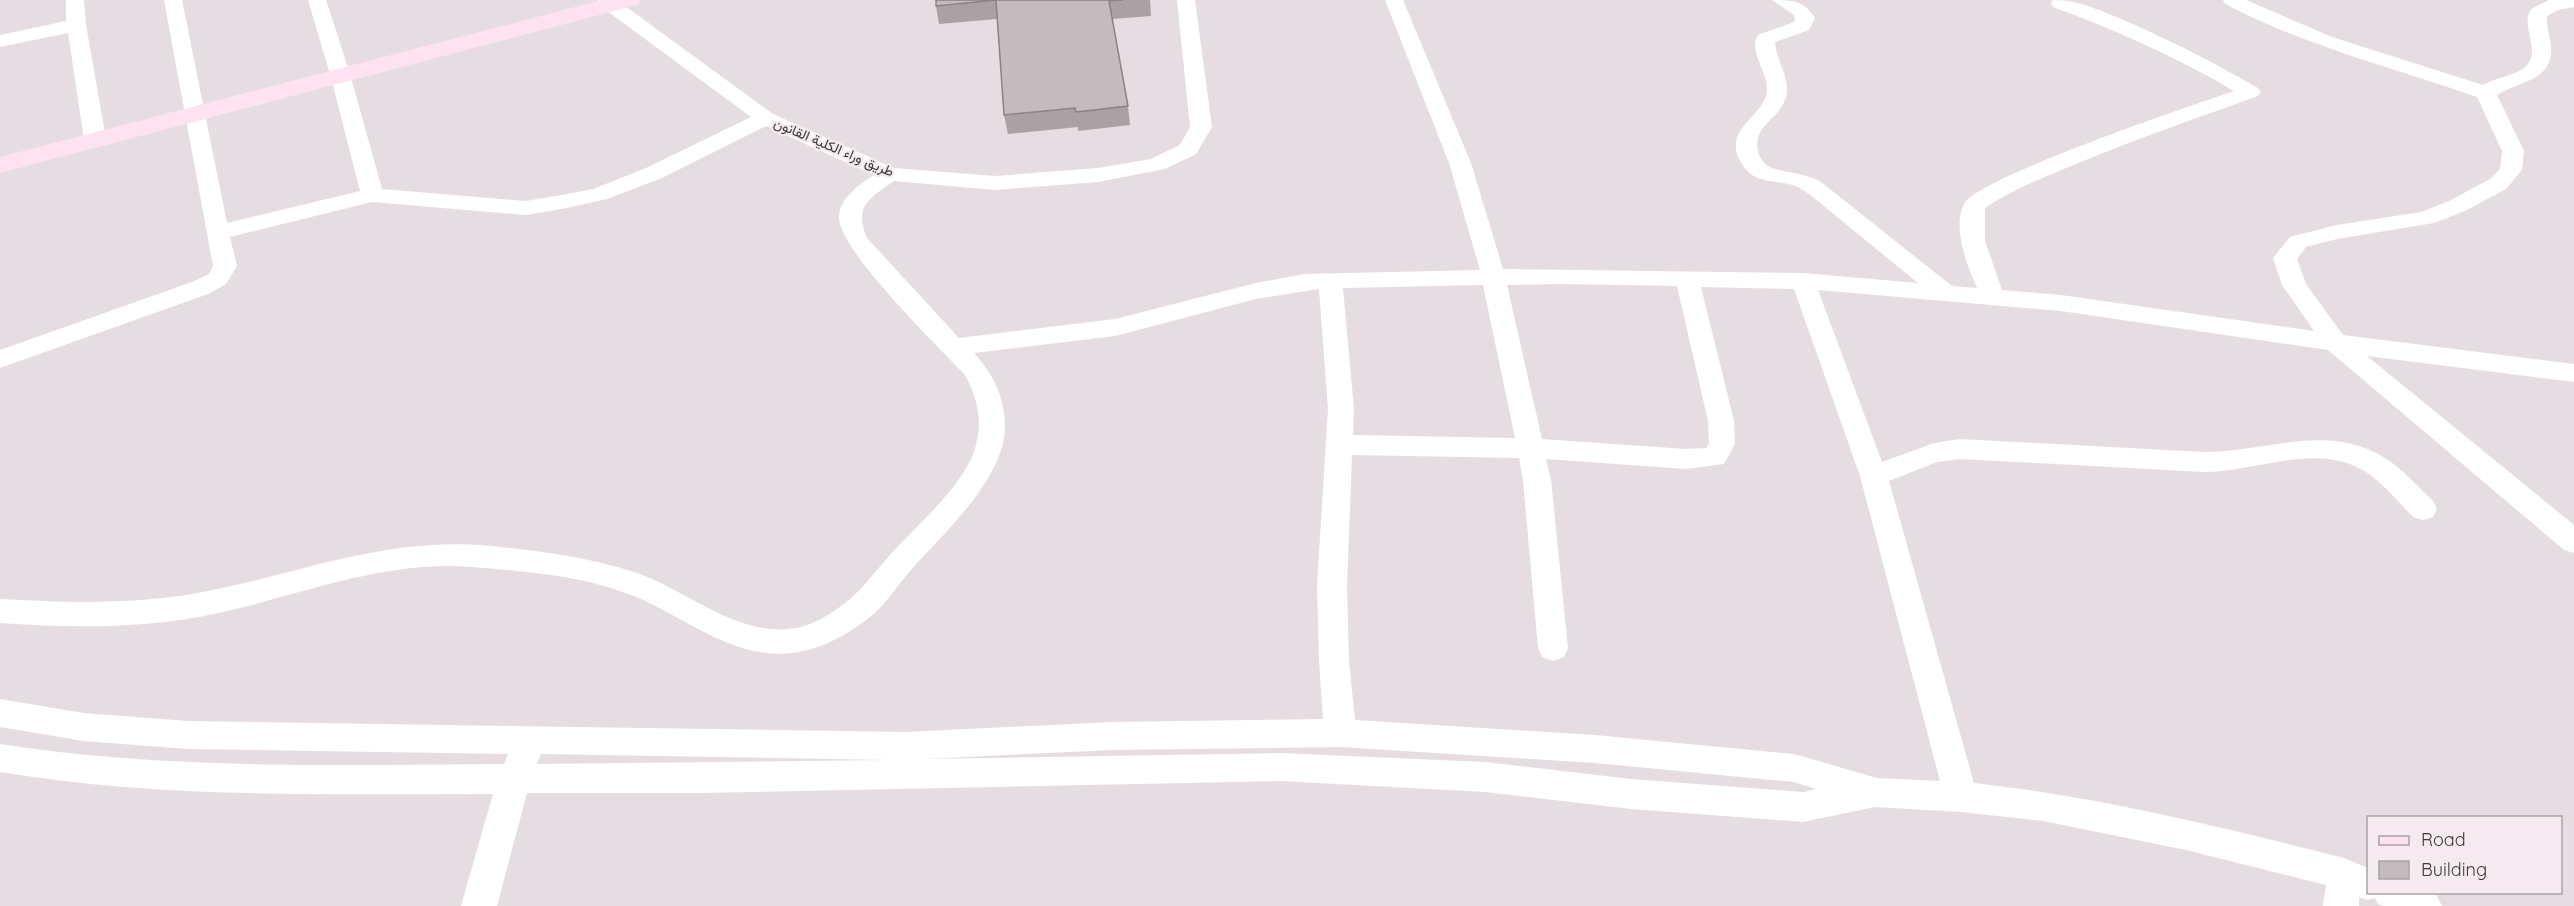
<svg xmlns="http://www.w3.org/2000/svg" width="2574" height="906" font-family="Quicksand,Vazirmatn,sans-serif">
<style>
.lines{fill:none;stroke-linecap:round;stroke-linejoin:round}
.minor{fill:#fff;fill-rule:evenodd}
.secondary{fill:#fee2f2;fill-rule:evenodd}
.wall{fill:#a9a1a4}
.building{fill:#c4bbbf;stroke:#898386;stroke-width:1.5}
.labels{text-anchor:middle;stroke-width:4.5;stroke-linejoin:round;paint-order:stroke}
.far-street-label{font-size:14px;fill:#3d393b;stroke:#f4eaef}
</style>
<rect width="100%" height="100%" fill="#e6dde2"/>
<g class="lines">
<path class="minor" d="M66 0H84L86 25 106 139 103 144 95 145 87 144 84 139 68 33 0 47V35L66 21Z
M164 0H182L227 223 360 191 330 74 308 0H326L350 74 382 189 526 201 567 194 593 189 646 168 751 117 603 8 598 0H617L773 114 894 168 995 176 1098 168 1151 159 1180 145 1190 127 1177 0H1195L1212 127 1196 154 1165 169 1098 182 995 190 894 181C870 198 853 206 867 238L959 338 1115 319 1256 283 1304 274 1480 270 1449 163 1385 0H1403L1471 163 1503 269 1803 273 1918 283 1809 194C1803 190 1796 185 1788 184 1777 181 1763 182 1752 175 1746 171 1741 163 1738 157 1726 125 1767 116 1767 88 1767 72 1748 49 1758 35L1794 22 1795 18 1794 15 1772 0C1791 0 1804 0 1815 18L1809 30 1775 42C1776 59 1788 74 1787 91 1786 109 1772 116 1762 129 1754 140 1756 158 1768 166 1780 173 1804 172 1821 182L1952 286 1977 288C1967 266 1952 227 1964 204 1976 178 2196 104 2234 91 2176 57 2116 30 2053 7L2051 3 2053 0C2081 0 2109 14 2135 25 2178 44 2218 65 2258 88L2261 92 2258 96C2197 118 2136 139 2076 164 2045 177 2013 189 1985 208V241L2002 290 2061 295 2314 331 2282 285 2273 258 2290 237 2337 225 2421 212 2449 201 2490 179 2500 169 2502 151 2477 97C2392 67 2305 46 2225 4L2223 0H2246L2332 37 2483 85C2496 77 2517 76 2527 65 2541 49 2520 26 2531 9L2549 0H2574V7L2558 10 2547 16C2546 27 2551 37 2551 49 2552 82 2517 81 2497 95L2524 151 2522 170 2506 189 2465 211 2434 223 2337 239 2306 247 2297 259 2306 284 2343 335 2574 364V382L2367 356 2574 525V553L2564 550 2328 350 2061 311 1818 290 1882 462 1934 443 1960 439 2204 452C2266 452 2327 422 2385 458 2403 469 2418 487 2433 501L2437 509 2433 517 2423 520 2413 517C2398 502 2384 484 2366 472 2318 441 2256 472 2204 472L1960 459 1937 462 1889 481 1974 783C2100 797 2221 827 2344 858L2368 868V892H2432L2436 894 2442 906H2383L2378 904 2375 898 2368 900 2359 897V906H2323L2326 885 2186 850 2043 821 1961 812 1875 807 1803 822 1631 809 1485 792 1281 781 701 793H527L497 906H461L493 794C329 794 163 799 0 772V744C167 770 336 765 504 764L508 754 188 749 83 741 0 727V699L83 713 188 721 906 732 1112 722 1323 719 1319 661 1317 586 1328 409 1319 289 1256 299 1115 336 974 353C997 378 1010 409 1003 443 992 490 942 535 910 571 897 586 886 604 870 617 850 633 825 647 799 652 732 664 682 612 623 592 575 575 522 571 472 567 382 560 299 596 214 614 143 629 71 628 0 623V599C71 603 143 605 213 590 310 570 390 536 492 546 540 551 588 557 634 572 689 590 740 641 801 627 819 622 837 610 851 598 866 585 877 569 890 555 916 526 960 489 974 452 983 425 979 398 964 374 940 348 834 246 839 215 841 197 860 184 874 175L766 126 662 178 607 199 567 208 526 215 372 202 230 237 237 266 226 284 208 294 0 368V350L192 282 209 274 213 266ZM1562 284 1677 286 1708 421 1709 443 1706 448 1686 449 1542 439 1507 285ZM1483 285 1515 438 1353 435 1354 409 1343 288ZM1701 287 1794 289 1860 476 1940 781 1877 778 1794 754 1595 735 1355 720 1349 661 1347 586 1352 455 1519 458 1523 480 1538 648 1542 657 1553 661 1564 657 1568 648 1551 480 1546 459 1686 469 1724 464 1735 444 1734 421ZM1340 747 1595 763 1794 782 1816 789 1803 792 1631 779 1485 762 1281 753 923 759 1112 750ZM541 754 891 760 537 764Z"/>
<path class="secondary" d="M602 0H641L637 5 0 173V157Z"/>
</g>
<path class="wall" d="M936 0H1150L1151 16 1112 19 1128 106 1130 125 1078 131V127L1008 134 1004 115 997 19 939 24 936 6Z"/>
<path class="building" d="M936 0H1123L1109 1 1128 106 1076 112 1075 108 1004 115 996 0 936 6Z"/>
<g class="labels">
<g class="far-street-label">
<text transform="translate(834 147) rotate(23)" y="5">طريق وراء الكلية القانون</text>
</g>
</g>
<rect x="2367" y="816" width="195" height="78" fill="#f4eaef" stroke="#aba3a7" stroke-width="1.5"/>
<rect x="2379" y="836" width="30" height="9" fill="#fee2f2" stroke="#aba3a7" stroke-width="1.5"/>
<text x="2421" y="846" font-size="18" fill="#3d393b">Road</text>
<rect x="2379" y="861" width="30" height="18" fill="#c4bbbf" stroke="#aba3a7" stroke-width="1.5"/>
<text x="2421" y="876" font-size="18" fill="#3d393b">Building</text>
</svg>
